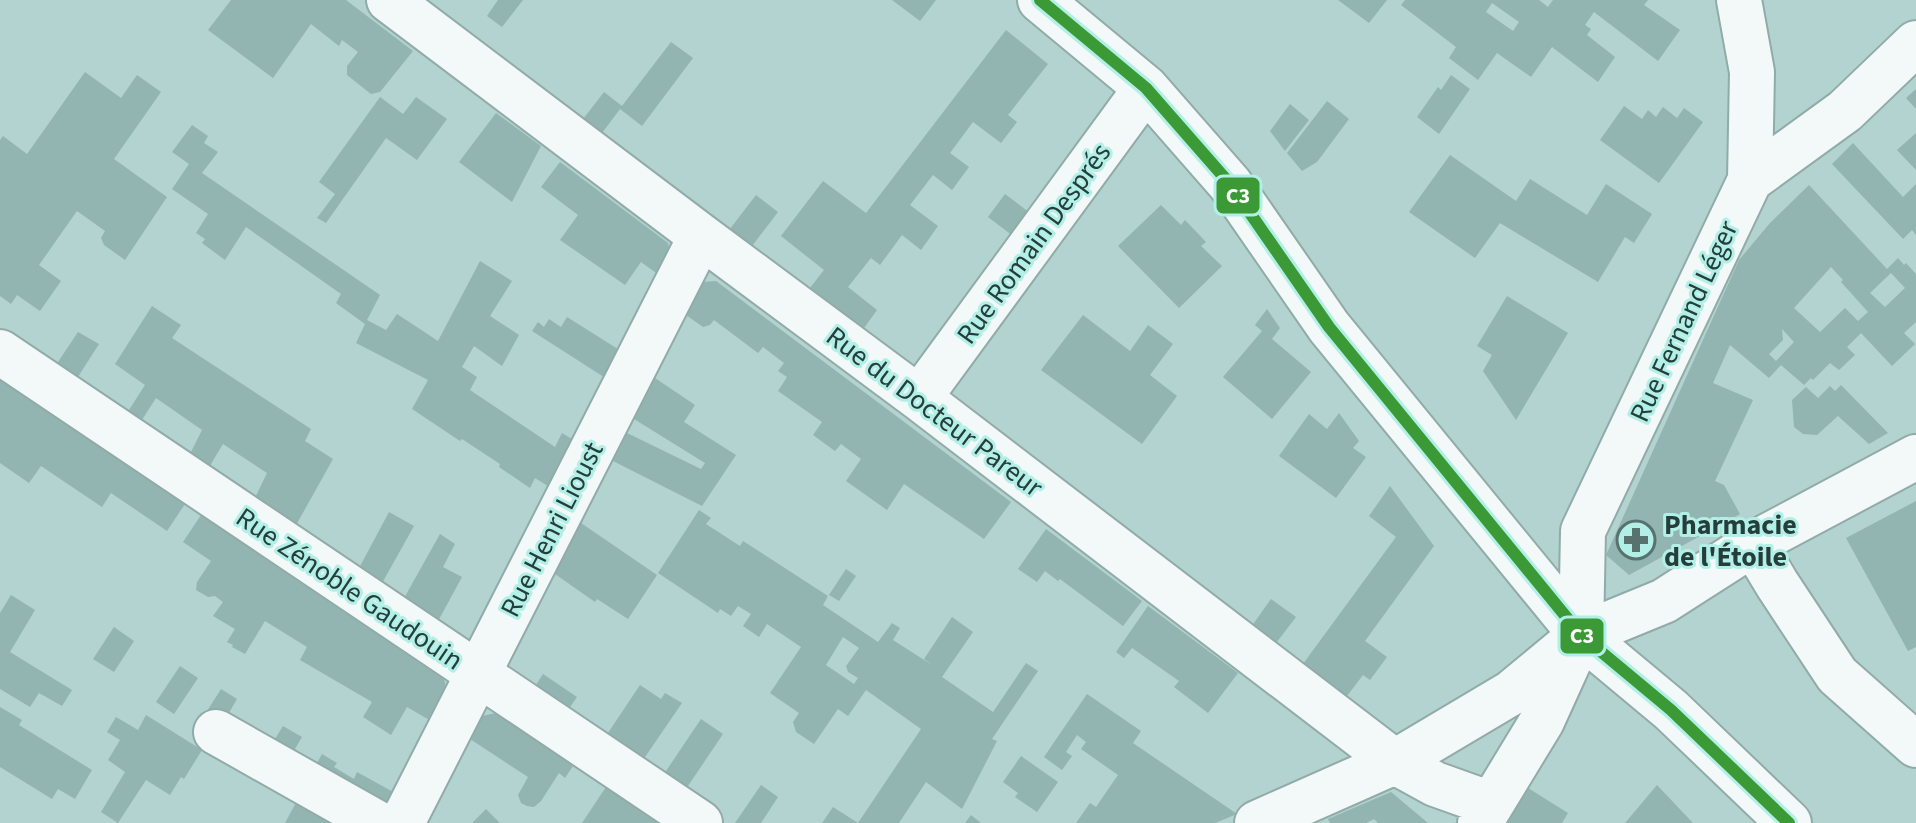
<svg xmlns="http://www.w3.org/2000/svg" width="1916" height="823" font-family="'Source Sans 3',sans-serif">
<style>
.building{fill:#92b5b1;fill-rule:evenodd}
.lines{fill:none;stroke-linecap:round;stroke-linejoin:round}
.minor-casing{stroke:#91aba8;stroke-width:48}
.minor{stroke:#f3f8f8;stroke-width:44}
.bus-1-casing{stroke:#b2efe6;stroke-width:18}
.bus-1{stroke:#3c9a36;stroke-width:12}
.labels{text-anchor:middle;stroke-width:6;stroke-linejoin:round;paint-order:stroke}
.street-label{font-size:28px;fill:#263e3b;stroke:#b2efe6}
.poi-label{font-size:28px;font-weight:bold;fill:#263e3b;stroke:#b2efe6;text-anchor:start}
.line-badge{stroke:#b2efe6;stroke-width:3}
.badge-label{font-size:22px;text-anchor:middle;font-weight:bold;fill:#fff}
</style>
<rect width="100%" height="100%" fill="#b2d3cf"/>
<path class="building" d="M231 0H346L413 51 380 92 371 94 347 75V66L358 52 342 40 339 46 311 24 273 78 208 30Z
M498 0H523L502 27 487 16Z
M892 0H936L920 21Z
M1338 0H1387L1369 23Z
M1405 0H1539L1548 7 1553 0H1648L1644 5 1680 30 1658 61 1594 12 1585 25 1591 29 1587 35 1615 57 1598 82 1552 47 1531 77 1497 53 1478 80 1449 58 1456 47 1401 5ZM1492 3 1519 22 1513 31 1486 12Z
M1006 30 1048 64 1008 115 1017 122 1001 143 973 122 950 153 969 167 952 190 933 175 910 205 938 226 921 250 902 235 880 265 871 258 848 287 877 310 864 328 854 330 806 293 824 270 781 236 823 181 866 213Z
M671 42 693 58 642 126 620 109 599 137 580 123 604 92 622 106Z
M85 72 121 98 137 75 161 92 114 159 167 197 125 260 104 245 101 238 105 231 77 211 39 265 61 281 40 311 17 295 11 304 0 296V140L3 136 27 154Z
M1451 75 1470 89 1439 134 1417 117 1438 87 1441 90Z
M1916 89V109L1906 98Z
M380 97 403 114 416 97 447 119 417 160 386 138 326 223 317 218 335 194 319 182Z
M1327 101 1349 119 1317 162 1302 171 1287 153Z
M1290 104 1309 120 1285 151 1270 131Z
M1624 106 1642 119 1648 110 1656 117 1663 107 1677 118 1684 108 1703 122 1659 183 1600 140Z
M496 113 541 146 512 202 459 162Z
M192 125 208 136 204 143 218 152 202 173 380 295 367 320 386 330 397 314 438 341 480 261 512 281 490 316 519 335 502 366 474 346 462 367 477 377 470 390 555 447 562 433 575 441 551 488 535 478 530 488 499 467 500 464 462 439 460 441 412 409 428 380 356 343 365 324 336 303 341 294 246 227 225 260 202 243 205 239 196 233 208 214 172 189 189 164 172 152Z
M1916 133V170L1897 150Z
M1853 143 1903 197 1916 184V235L1912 230 1903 239 1832 164Z
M1450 155 1516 201 1530 179 1587 215 1606 184 1652 214 1634 243 1625 237 1598 282 1500 223 1475 258 1409 212Z
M560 162 668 243 670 253 659 275 641 262 625 285 560 240 578 215 541 187Z
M1809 185 1887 269 1898 258 1904 265 1906 263 1916 274V322L1904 333 1915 344 1892 366 1861 333 1847 347 1855 355 1839 370 1830 363 1813 380 1811 378 1804 385 1781 365 1769 378 1730 345 1713 383 1753 400 1715 481 1724 485 1740 514 1629 575 1606 555 1739 260 1770 223ZM1831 267 1843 280 1841 282 1868 312 1858 321 1845 308 1820 332 1794 308ZM1891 273 1905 288 1885 307 1870 293ZM1782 329 1794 342 1776 361 1769 354 1783 340Z
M1005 194 1038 219 1021 242 988 217Z
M756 195 778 212 749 250 726 234Z
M1161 205 1181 225 1185 220 1206 242 1201 246 1222 266 1179 308 1118 246Z
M716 281 1011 502 984 539 904 484 887 510 846 481 861 459 841 444 835 451 813 435 822 422 778 391 787 377 778 371 784 363 763 347 758 353 714 320 710 325 703 327 686 315 703 282Z
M1507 296 1568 333 1516 420 1483 371 1492 355 1477 346Z
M152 306 181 325 172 338 311 429 305 441 333 459 295 527 254 500 267 473 223 444 208 469 189 456 202 430 156 398 140 423 127 413 145 385 115 364Z
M1267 309 1280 328 1272 339 1311 372 1272 419 1223 377 1262 331 1255 325Z
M1083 315 1130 351 1148 325 1173 344 1150 375 1177 396 1142 444 1041 370Z
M567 317 621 351 607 379 532 331 538 322 544 327 549 319 561 327Z
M78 332 99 344 76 380 56 365Z
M655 378 695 405 684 422 736 455 702 506 613 461 627 433 701 469 705 463 634 419Z
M0 379 185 504 167 531 111 493 102 507 41 466 29 483 0 463Z
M1841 385 1888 433 1869 444 1838 416 1817 435 1803 434 1794 427 1792 400 1806 387 1818 398 1830 386 1835 391Z
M1339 413 1359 441 1353 448 1366 457 1336 498 1279 456 1309 414 1327 429Z
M1390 486 1434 546 1365 641 1387 657 1370 680 1363 675 1344 700 1300 668 1396 537 1369 516Z
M1916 501V647L1908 651 1846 538Z
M699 510 711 518 706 524 740 546 743 541 828 596 823 605 878 642 892 623 900 628 893 640 932 665 924 659 952 617 973 632 942 677 993 712 1026 663 1038 671 992 739 997 741 962 809 926 782 899 823H822L833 807 858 823 921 729 866 690 848 716 838 709 814 744 796 732 793 722 799 713 770 693 801 647 767 624 759 637 743 626 751 614 738 606 731 616 720 609 718 613 658 573ZM843 637 859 648 846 666 848 672 858 678 854 684 826 665Z
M389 512 414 526 381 585 358 570Z
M201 515 444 679 447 691 431 721 407 707 391 735 363 717 372 702 300 660 307 647 265 621 245 654 232 647 233 645 227 642 235 629 213 616 223 602 215 596 208 597 196 590 197 582 211 561 183 542Z
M581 523 657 575 628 619 597 599 595 602 555 574Z
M1046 529 1142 601 1123 626 1060 579 1058 581 1045 571 1037 582 1018 569Z
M440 534 455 544 443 567 462 577 437 623 403 600Z
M846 569 856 576 839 601 829 595Z
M11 595 35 610 10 652 72 690 62 706 39 693 30 707 0 689V613Z
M1271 599 1296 617 1273 647 1249 630Z
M1148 606 1238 673 1208 713 1174 687 1179 681 1132 648 1124 658 1116 652Z
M114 627 134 641 114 672 93 659Z
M180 666 198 678 174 714 156 702Z
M543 674 577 697 568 710 534 688Z
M640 685 661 699 665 693 682 703 643 760 606 736Z
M221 689 237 699 219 730 202 719Z
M1087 694 1141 731 1133 743 1237 814 1215 823H1076L1090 803 1096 807 1118 775 1081 749 1086 742 1077 735 1066 752 1072 756 1062 770 1044 757Z
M0 707 22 720 19 725 92 770 75 799 58 789 52 799 0 767Z
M496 713 573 766 565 778 559 773 541 801 534 807 527 806 521 803 518 795 528 777 470 739 482 716Z
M146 715 202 750 184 779 181 777 170 795 146 780 118 823 101 812 125 772 108 760 120 740 107 732 116 717 138 730Z
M701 719 723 734 686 789 664 774Z
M283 726 302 737 285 766 265 755Z
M322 754 337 763 334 767 354 779 357 772 395 793 381 820 308 779Z
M1021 756 1058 782 1037 812 1015 797 1018 793 1003 782Z
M761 785 778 797 761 823H735Z
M1657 785 1693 823H1625Z
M606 787 659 823H582Z
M304 788 366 823H285Z
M1528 788 1568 813 1562 823H1507Z
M1391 792 1428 823H1378L1374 819 1366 823H1330L1328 819Z
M486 809 500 823H472Z
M971 815 981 823H965Z"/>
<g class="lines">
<defs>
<path id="minor" d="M389 0 701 236 919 398 1395 762 1435 784 1491 804
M1040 0 1146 88 1230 184 1329 327 1581 635 1671 710 1789 823
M1750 180 1845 111 1916 43
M0 352 700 823
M919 398 1146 88
M1753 544 1777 584 1837 675 1916 745
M216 732 377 823
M402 823 701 236
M1257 823 1395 762 1511 693 1581 635 1664 601 1753 544 1916 457
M1480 823 1542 721 1581 635 1583 531 1750 180 1752 72 1739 0"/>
</defs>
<use href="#minor" class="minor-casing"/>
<use href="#minor" class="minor"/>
<defs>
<path id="bus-1" d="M1040 0 1146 88 1230 184 1329 327 1581 635 1671 710 1789 823"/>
</defs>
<use href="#bus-1" class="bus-1-casing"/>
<use href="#bus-1" class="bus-1"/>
</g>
<defs>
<symbol id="pharmacy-ring" viewBox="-11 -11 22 22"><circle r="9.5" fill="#b2efe6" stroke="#57726f" stroke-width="1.5"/><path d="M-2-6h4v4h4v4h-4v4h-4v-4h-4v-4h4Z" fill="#57726f"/></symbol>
</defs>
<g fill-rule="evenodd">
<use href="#pharmacy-ring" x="1614" y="518" width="44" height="44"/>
</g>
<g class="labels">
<g class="street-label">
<text transform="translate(1033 243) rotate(-54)" y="10">Rue Romain Després</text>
<text transform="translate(1683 321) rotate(-65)" y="10">Rue Fernand Léger</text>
<text transform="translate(935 411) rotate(37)" y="10">Rue du Docteur Pareur</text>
<text transform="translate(551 529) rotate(-63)" y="10">Rue Henri Lioust</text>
<text transform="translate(350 588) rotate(34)" y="10">Rue Zénoble Gaudouin</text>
</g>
<g class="poi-label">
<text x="1664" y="534">Pharmacie<tspan x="1664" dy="32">de l'Étoile</tspan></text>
</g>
</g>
<g class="line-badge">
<rect x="1215" y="176" width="46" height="39" rx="8" fill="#3c9a36"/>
<rect x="1559" y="617" width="46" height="38" rx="8" fill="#3c9a36"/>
</g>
<g class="badge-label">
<text x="1238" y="203">C3</text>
<text x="1582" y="643">C3</text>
</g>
</svg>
